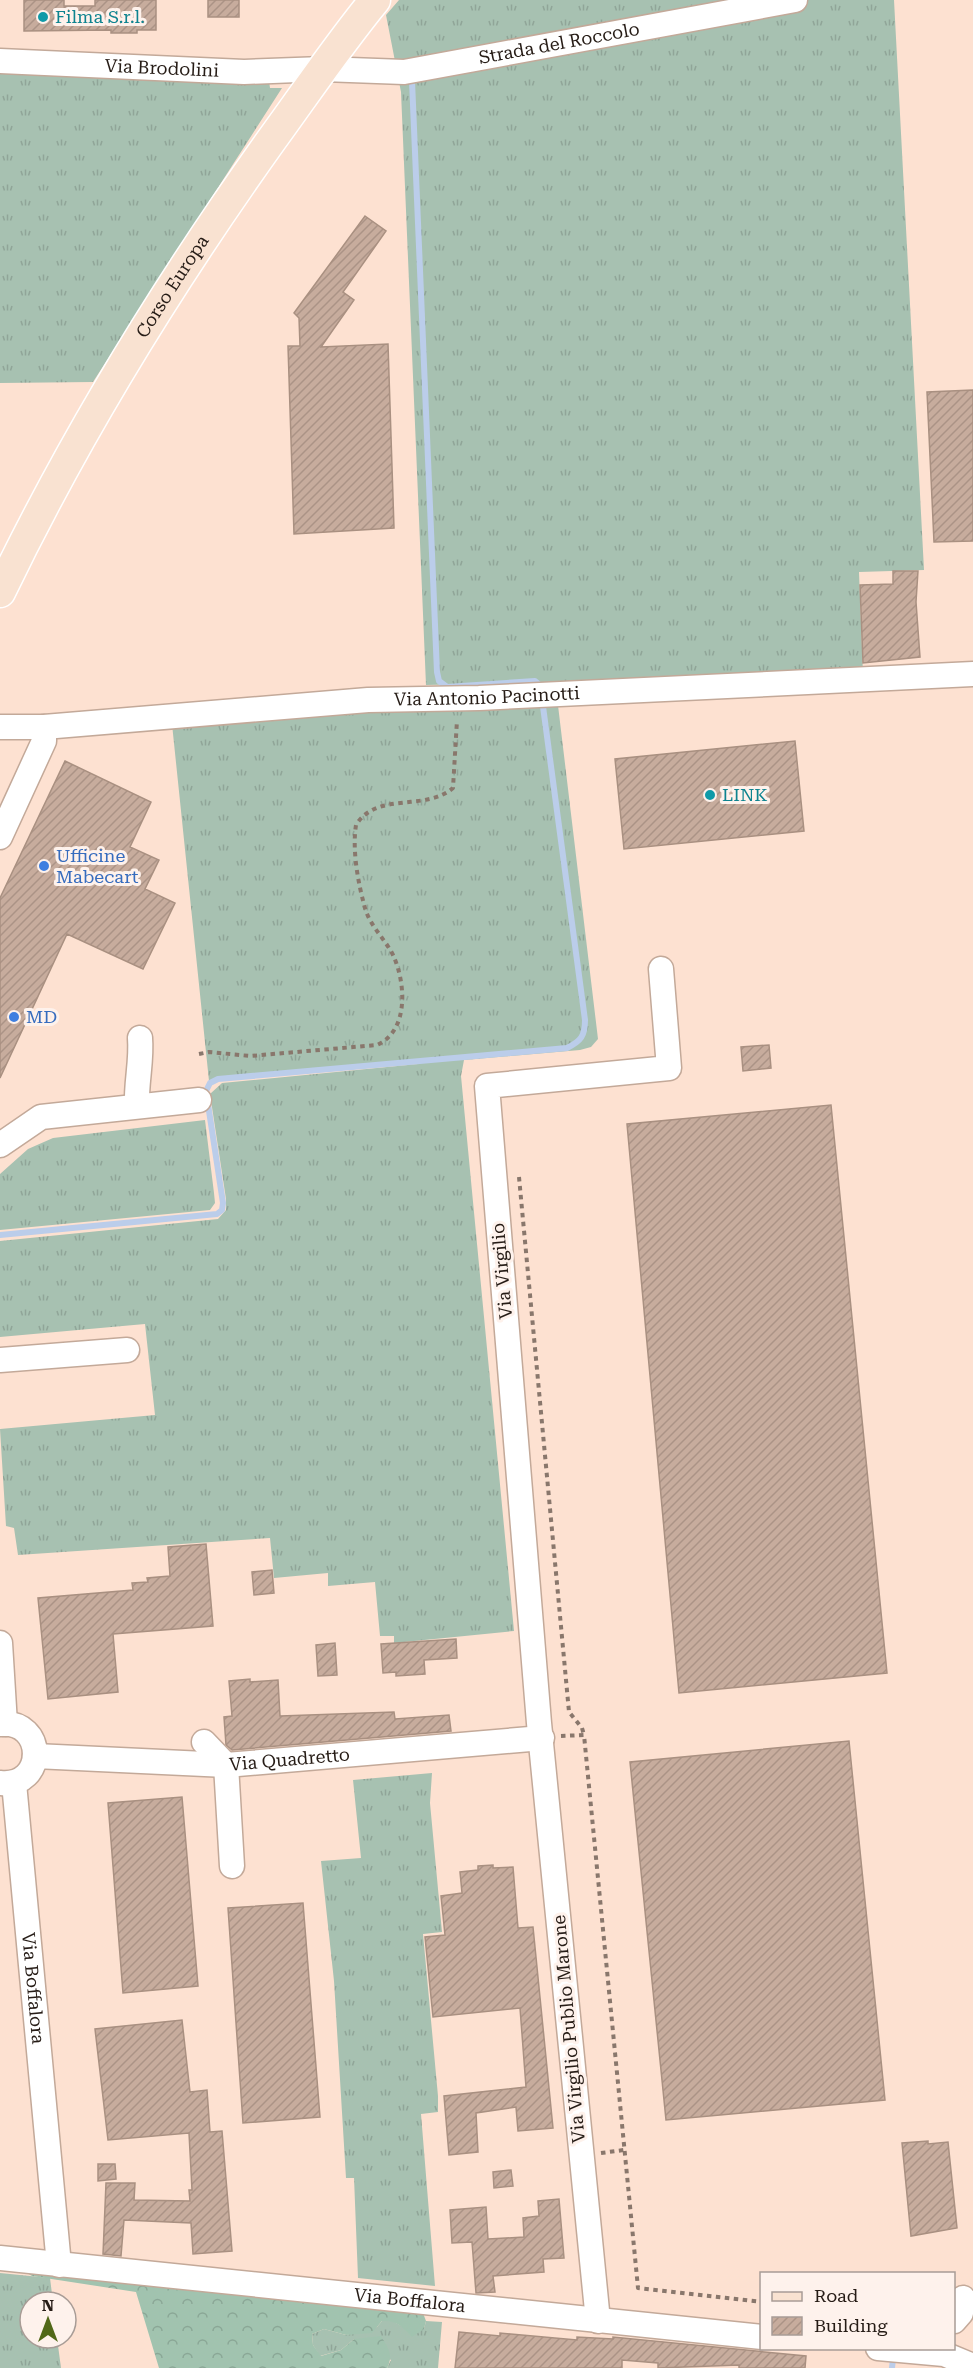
<svg xmlns="http://www.w3.org/2000/svg" width="973" height="2368" font-family="'Roboto Serif',serif">
<style>
.grass{fill:url(#grass-tufts)}
.forest{fill:url(#forest-crowns)}
.lines{fill:none;stroke-linecap:round;stroke-linejoin:round}
.stream{stroke:#bbcdea;stroke-width:6}
.building{fill:url(#building-hatch);stroke:#a99081;stroke-width:1.5}
.minor-casing{stroke:#c3a999;stroke-width:27}
.major-casing{stroke:#fff;stroke-width:33}
.path{stroke:#89776c;stroke-width:4;stroke-dasharray:4.5 4.5;stroke-linecap:butt}
.minor{stroke:#fff;stroke-width:24}
.major{stroke:#f9e2d1;stroke-width:30}
.culture-dot{fill:#0f9aa8;stroke:#fef2ec;stroke-width:2}
.shop-dot{fill:#3f7fe0;stroke:#fef2ec;stroke-width:2}
.labels{text-anchor:middle;stroke-width:6;stroke-linejoin:round;paint-order:stroke}
.culture-label{font-size:18px;fill:#0d838f;stroke:#fef2ec;text-anchor:start}
.street-label{font-size:18px;fill:#261c16;stroke:#fef2ec}
.shop-label{font-size:18px;fill:#366cbe;stroke:#fef2ec;text-anchor:start}
</style>
<defs>
<pattern id="grass-tufts" width="24" height="20" patternUnits="userSpaceOnUse" patternTransform="scale(1.5)"><rect width="24" height="20" fill="#a7c1b1"/><path d="M3 7l-1-3M5 7V3M7 7l1-3M15 17l-1-3M17 17v-4M19 17l1-3" fill="none" stroke="#90a598"/></pattern>
<pattern id="forest-crowns" width="20" height="18" patternUnits="userSpaceOnUse" patternTransform="scale(1.5)"><rect width="20" height="18" fill="#a1c3af"/><path d="M2 6a3 3 0 1 1 6 0M12 15a3 3 0 1 1 6 0" fill="none" stroke="#8aa796"/></pattern>
<pattern id="building-hatch" width="6" height="6" patternUnits="userSpaceOnUse" patternTransform="scale(1.5)"><rect width="6" height="6" fill="#c7ac9d"/><path d="M-1 1l2-2M0 6l6-6M5 7l2-2" fill="none" stroke="#ab9386"/></pattern>
</defs>
<rect width="100%" height="100%" fill="#fde1d1"/>
<path class="grass" d="M399 0H894L924 570 859 572 863 674 426 685 401 92 386 15Z
M0 71 269 81 270 88H282L93 382 0 383Z
M557 697 598 1039 591 1047 580 1050 464 1060 461 1076 514 1631 394 1643V1636H380L375 1582 328 1586V1573L274 1578 270 1538 18 1555 14 1528 6 1526 0 1429 155 1415 145 1324 0 1337V1241L218 1219 226 1210V1199L210 1094 222 1083 418 1064 209 1081 172 724Z
M205 1120 214 1193 215 1203 210 1210 0 1230V1174L28 1149 53 1138Z
M432 1773 430 1803 442 1932 423 1934 438 2096V2112L421 2114 435 2286 358 2278 354 2178H346L334 1981 321 1861 361 1858 353 1780Z
M0 2273 50 2278 53 2302H30V2338H57L61 2368H0Z
M391 2320 403 2327 424 2329 426 2321 442 2322 438 2368H387L391 2360 354 2339 341 2350 320 2356 313 2345 312 2334 324 2329 346 2335 377 2327 382 2321Z"/>
<path class="forest" d="M27 2273 423 2313 426 2321 424 2329 412 2337C403 2327 396 2320 382 2321L372 2333 346 2335 324 2329 312 2334 313 2345 321 2356 341 2350 354 2339 381 2336C388 2348 394 2355 387 2368H159L136 2292 32 2276Z"/>
<g class="lines">
<path class="stream" d="M412 81 437 672 439 681 447 687 535 681 541 686
M0 1235 217 1214 222 1210 223 1203 206 1091 210 1083 218 1079 567 1048C581 1041 585 1036 585 1020L542 699
M892 2368 893 2359"/>
</g>
<path class="building" d="M24 0H64V6H95V0H156V30H137V33H111V30L24 31Z
M208 0H239V17H208Z
M365 216 386 231 343 292 354 300 321 347 388 344 394 528 294 534 288 346H300L299 318 294 313Z
M973 390V541L934 542 927 392Z
M893 571H918L916 602 920 657 863 663 860 585 893 584Z
M795 741 804 831 624 849 615 759Z
M65 761 151 802 130 847 159 860 145 889 175 903 143 969 67 934 0 1078V898Z
M769 1045 771 1068 743 1071 741 1047Z
M831 1105 887 1673 679 1693 627 1124Z
M206 1544 213 1626 113 1634 118 1692 48 1699 38 1598 133 1590 132 1583 148 1582 147 1578 170 1576 168 1547Z
M272 1570 274 1593 254 1595 252 1572Z
M456 1639 457 1658 424 1660 425 1674 396 1676V1672L383 1673 381 1644Z
M335 1643 337 1675 318 1676 316 1645Z
M250 1679V1682L278 1680 280 1716 394 1712 395 1719 449 1715 451 1731 232 1750 226 1745 224 1717 232 1716 229 1681Z
M849 1741 885 2100 666 2120 630 1762Z
M182 1797 198 1986 123 1993 108 1803Z
M493 1865V1868L513 1867 518 1928 533 1927 553 2128 518 2131 516 2107 476 2113 478 2152 449 2155 444 2096 526 2087 520 2008 433 2017 425 1937 445 1935 441 1896 462 1893 460 1872 478 1870V1866Z
M303 1903 320 2117 243 2123 228 1908Z
M182 2020 190 2092 207 2090 210 2132 222 2131 232 2251 193 2254 191 2223 124 2220 121 2256 103 2254 106 2183H135L134 2200 190 2201 189 2190H192L189 2133 108 2140 95 2029Z
M928 2141V2144L948 2142 957 2228 911 2236 902 2143Z
M98 2164H115L116 2179 98 2181Z
M511 2170 513 2186 494 2188 493 2172Z
M559 2199 564 2258 543 2259 544 2272 493 2276 495 2292 476 2293 472 2242 452 2243 450 2210 486 2207 488 2239 524 2237 523 2218 539 2216 538 2201Z
M459 2332 500 2336V2333L577 2340V2337L613 2339V2337L806 2356 805 2368H739V2365L658 2368V2363L622 2360V2368H455Z"/>
<g class="lines">
<defs>
<g id="minor">
<path id="s1" d="M0 61 244 72 323 69 404 72 795 0"/>
<path id="s2" d="M0 727H44L368 700 479 698 973 674"/>
<path d="M0 837 44 741V727"/>
<path d="M137 1105C136 1082 142 1061 140 1038"/>
<path d="M0 1145 41 1117 199 1100"/>
<path d="M0 1360 127 1350"/>
<path d="M0 1643 5 1724"/>
<path d="M0 1724C46 1719 47 1788 0 1783"/>
<path d="M204 1742 226 1765 232 1866"/>
<path id="s3" d="M35 1756 226 1765 542 1738"/>
<path id="s4" d="M14 1783 59 2265"/>
<path id="s5" d="M0 2258 762 2337"/>
<path d="M598 2321 539 1723 487 1086 669 1068 661 969"/>
<path d="M954 2321 961 2313 963 2298"/>
<path d="M878 2348 944 2354 973 2366"/>
</g>
<g id="major">
<path id="s6" d="M0 592C76 434 168 285 270 142 305 94 338 45 375 0"/>
</g>
</defs>
<use href="#minor" class="minor-casing"/>
<use href="#major" class="major-casing"/>
<path class="path" d="M199 1054 209 1052 250 1056 377 1045C409 1031 406 983 393 955 385 939 370 926 365 908 358 883 352 850 356 825 377 791 425 812 453 788L457 720
M519 1177 569 1712 582 1728 584 1735
M561 1736 584 1735 638 2288 762 2302
M601 2153 624 2150"/>
<use href="#minor" class="minor"/>
<use href="#major" class="major"/>
</g>
<g class="culture-dot">
<circle cx="43" cy="17" r="6"/>
<circle cx="710" cy="795" r="6"/>
</g>
<g class="shop-dot">
<circle cx="44" cy="866" r="6"/>
<circle cx="14" cy="1017" r="6"/>
</g>
<g class="labels">
<g class="culture-label">
<text x="55" y="23">Filma S.r.l.</text>
<text x="722" y="801">LINK</text>
</g>
<g class="street-label">
<text dy="6" stroke="none"><textPath href="#s1" startOffset="562">Strada del Roccolo</textPath></text>
<text dy="6" stroke="none"><textPath href="#s1" startOffset="162">Via Brodolini</textPath></text>
<text dy="6" stroke="none"><textPath href="#s6" startOffset="351">Corso Europa</textPath></text>
<text dy="6" stroke="none"><textPath href="#s2" startOffset="488">Via Antonio Pacinotti</textPath></text>
<text transform="translate(502 1271) rotate(-95)" y="6">Via Virgilio</text>
<text dy="6" stroke="none"><textPath href="#s3" startOffset="255">Via Quadretto</textPath></text>
<text dy="6" stroke="none"><textPath href="#s4" startOffset="206">Via Boffalora</textPath></text>
<text transform="translate(569 2029) rotate(-95)" y="6">Via Virgilio Publio Marone</text>
<text dy="6" stroke="none"><textPath href="#s5" startOffset="412">Via Boffalora</textPath></text>
</g>
<g class="shop-label">
<text x="56" y="862">Ufficine<tspan x="56" dy="21">Mabecart</tspan></text>
<text x="26" y="1023">MD</text>
</g>
</g>
<rect x="760" y="2272" width="195" height="78" fill="#fef2ec" stroke="#a89c96" stroke-width="1.5"/>
<rect x="772" y="2292" width="30" height="9" fill="#f9e2d1" stroke="#a89c96" stroke-width="1.5"/>
<text x="814" y="2302" font-size="18" fill="#261c16">Road</text>
<rect x="772" y="2317" width="30" height="18" fill="url(#building-hatch)" stroke="#a89c96" stroke-width="1.5"/>
<text x="814" y="2332" font-size="18" fill="#261c16">Building</text>
<g transform="translate(48 2320)"><circle r="28" fill="#fef2ec" stroke="#a89c96" stroke-width="1.5"/>
<path d="M0-4.5L10 22L0 15L-10 22Z" fill="#516818"/>
<text y="-9" font-size="16" font-weight="bold" text-anchor="middle" fill="#261c16">N</text>
</g>
</svg>
